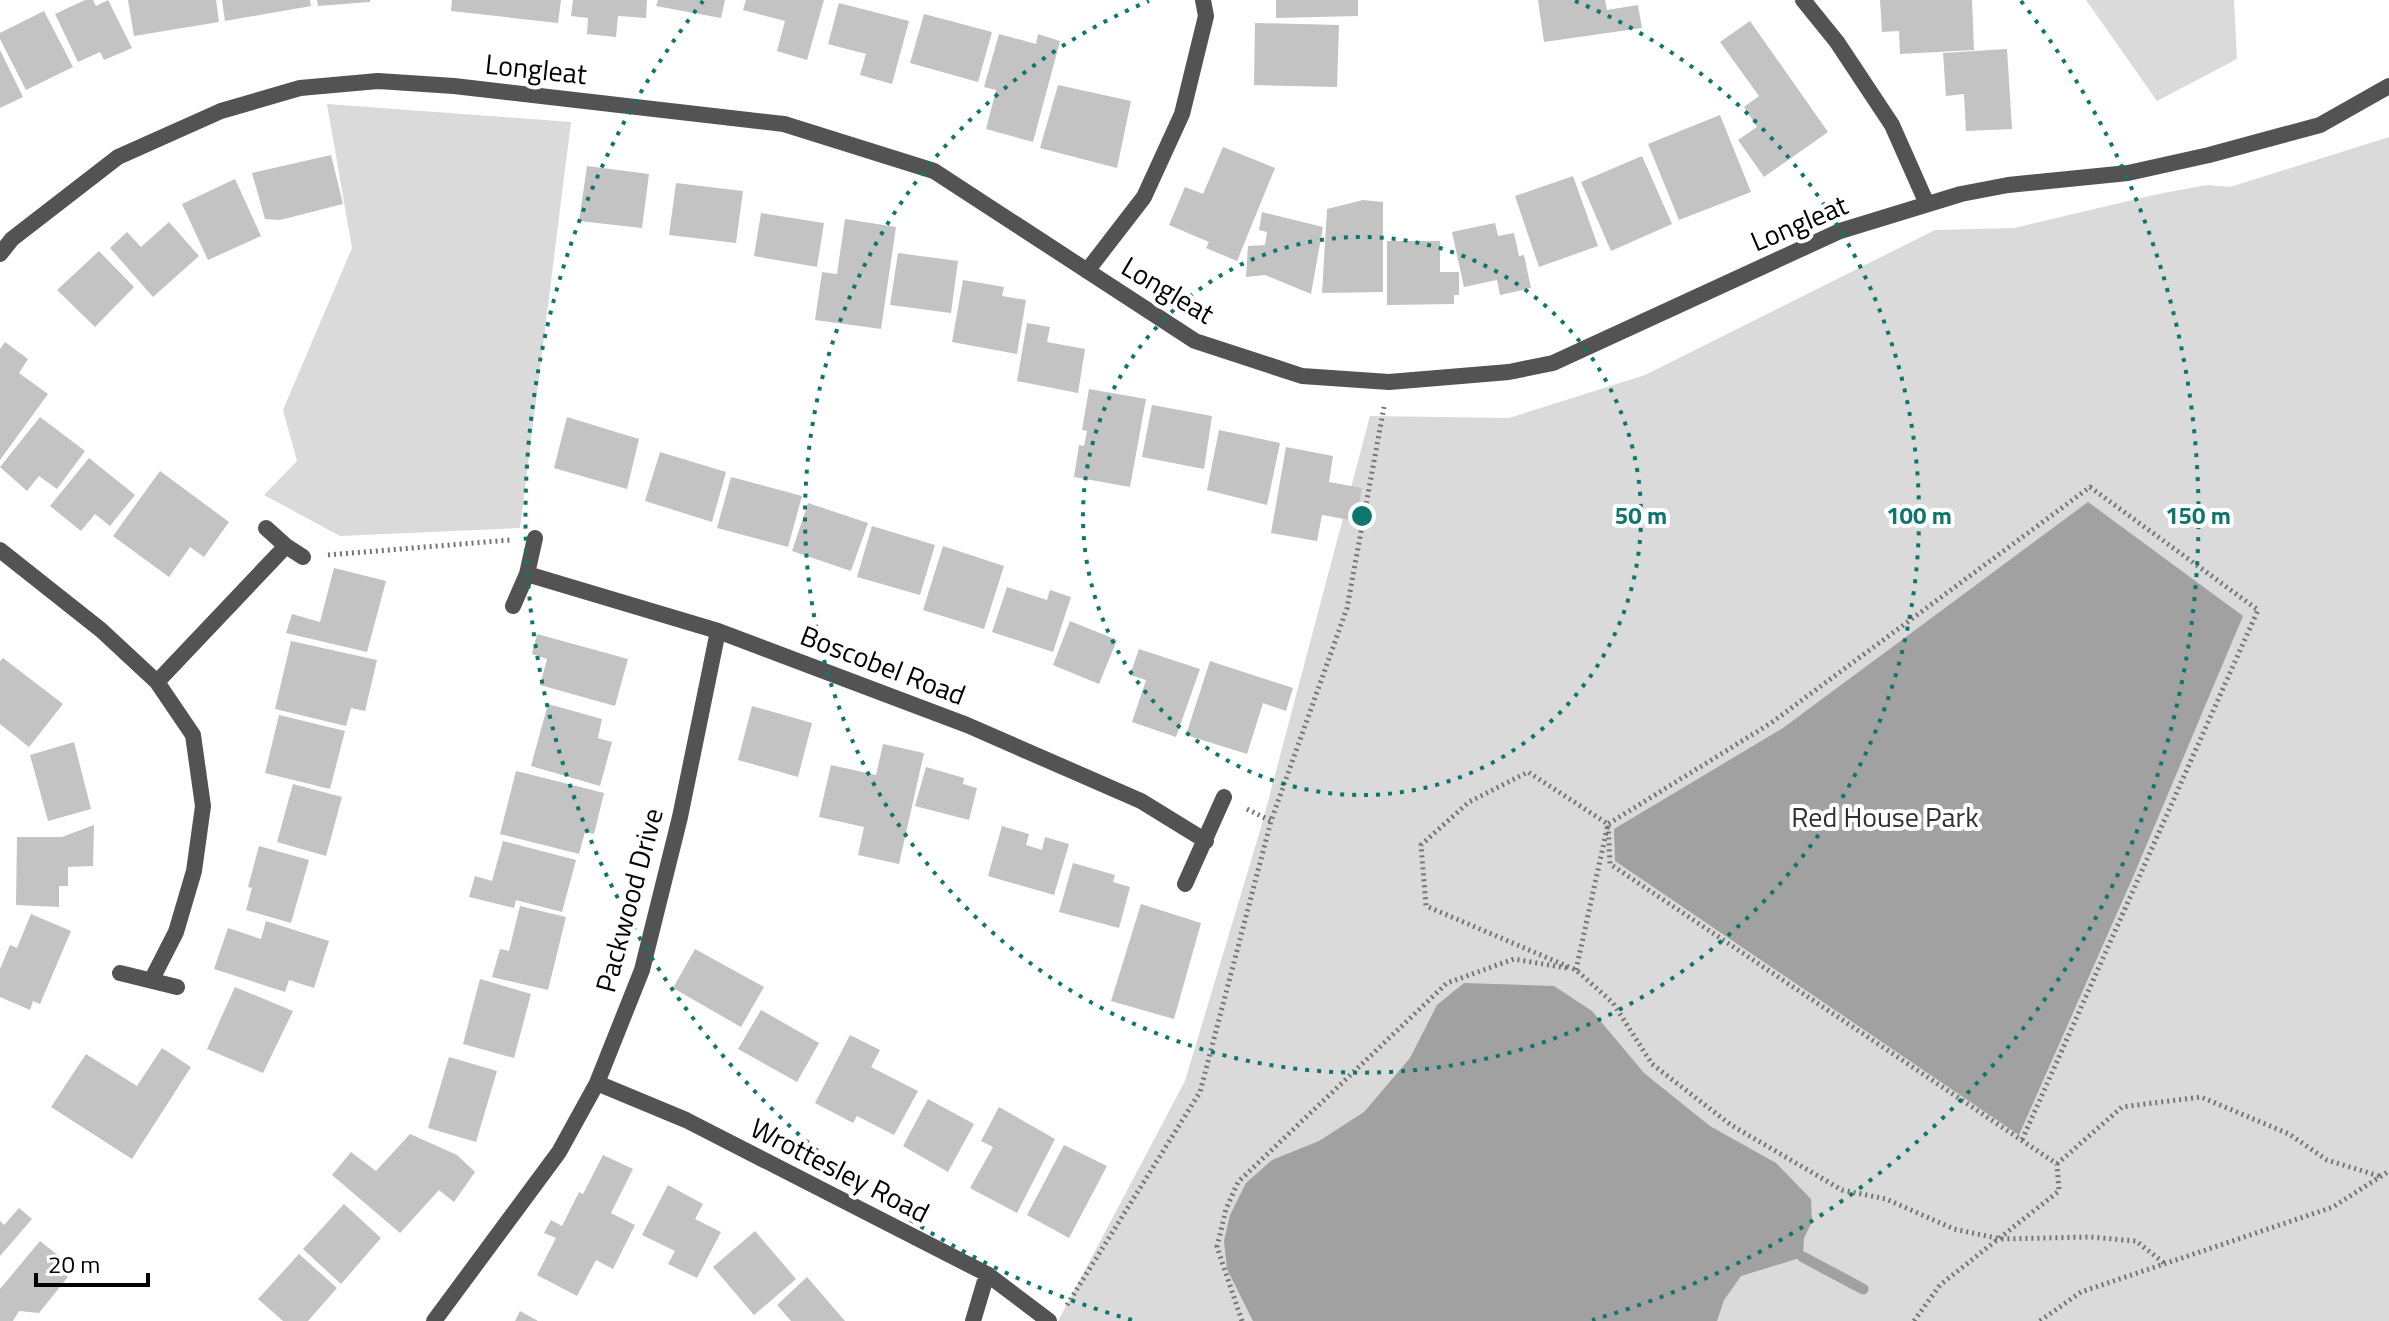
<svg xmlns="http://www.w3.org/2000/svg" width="2389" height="1321" font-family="'Titillium Web',sans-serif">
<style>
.green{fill:#dadada}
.water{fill:#a1a1a1}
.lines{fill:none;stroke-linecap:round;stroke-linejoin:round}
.stream{stroke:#a1a1a1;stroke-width:11}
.building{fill:#c3c3c3}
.path{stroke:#757575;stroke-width:5;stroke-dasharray:2 4;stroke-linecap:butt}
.street{stroke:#535353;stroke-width:16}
.ring{fill:none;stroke:#0f766e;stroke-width:4;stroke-dasharray:4 8}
.labels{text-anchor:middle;stroke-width:8;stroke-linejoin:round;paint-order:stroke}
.street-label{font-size:28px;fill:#000;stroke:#fff}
.park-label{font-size:28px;fill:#313131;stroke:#fff}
.centre{fill:#0f766e;stroke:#fff;stroke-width:4}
.ring-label{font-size:24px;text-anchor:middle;font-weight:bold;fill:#0f766e;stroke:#fff;stroke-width:8;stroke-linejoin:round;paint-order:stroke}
</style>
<rect width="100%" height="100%" fill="#fff"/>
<path class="green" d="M2086 0H2234L2237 59 2157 101Z
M327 104 571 122 520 528 340 536 264 495 297 461 283 410 352 248Z
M2389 137V1321H1058L1185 1081 1262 824 1370 416 1509 418 1645 375 1935 230 2014 228 2158 194 2207 185 2230 187Z"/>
<path class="water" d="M2088 502 2243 616 2133 877 2019 1135 1615 861 1614 829 1783 728Z
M1464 983 1554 986 1592 1011 1644 1073 1710 1126 1776 1163 1811 1199 1812 1222 1804 1238 1803 1257 1741 1276 1724 1300 1717 1321H1253L1227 1269 1224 1241 1230 1215 1246 1183 1272 1160 1319 1141 1364 1112 1410 1058 1437 1005Z"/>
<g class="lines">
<path class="stream" d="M1803 1257 1863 1289"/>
</g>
<path class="building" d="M85 0H93L96 6 108 0 132 48 104 60 100 52 78 62 55 14Z
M128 0H216L219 22 134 36Z
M222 0H310L311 6 225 21Z
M317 0H370V2L318 6Z
M452 0H561L558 23 451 11Z
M573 0H647L646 18 618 16 616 37 587 34 588 18 571 16Z
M658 0H725L721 18 656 6Z
M746 0H824L807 60 777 51 785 21 743 10Z
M1276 0H1358V16L1276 18Z
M1538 0H1605L1607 10 1638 5 1642 28 1544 42Z
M1880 0H1972L1974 50 1900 54 1899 31 1882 32Z
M839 3 909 21 892 84 860 75 866 54 828 44Z
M44 11 73 67 26 90 0 39V33Z
M924 14 992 32 978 82 910 63Z
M1750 21 1828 132 1764 177 1738 140 1757 127 1744 107 1759 96 1720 42Z
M1255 23 1339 25 1337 87 1254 85Z
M999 34 1036 44 1038 34 1060 41 1033 142 986 129 996 90 984 87Z
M2007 49 2012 129 1966 131 1964 94 1946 96 1943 53Z
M0 50 23 97 0 108Z
M1058 85 1131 101 1117 168 1040 148Z
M1720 115 1751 192 1679 220 1648 144Z
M1223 147 1275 168 1237 261 1206 248 1209 242 1169 225 1185 187 1203 194Z
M331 155 343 204 280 220 265 219 252 173Z
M1642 156 1672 224 1611 251 1581 182Z
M587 166 649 174 642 228 579 221Z
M1573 176 1598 246 1539 267 1515 196Z
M235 179 261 236 208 260 182 204Z
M676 183 743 191 736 243 669 235Z
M1363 200 1383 202V292L1322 293 1327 209Z
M1262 212 1323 227 1311 294 1265 275 1246 277 1248 246 1265 245 1267 232 1259 230Z
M761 213 824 223 817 267 754 256Z
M845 219 896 227 881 329 815 320 822 272 837 274Z
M169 222 199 256 153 297 110 248 127 232 141 247Z
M1495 223 1498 236 1514 233 1519 256 1524 255 1531 288 1500 295 1497 280 1464 287 1452 232Z
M1387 241H1440V272H1459V295H1454V304L1387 305Z
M99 251 134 287 95 327 57 290Z
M898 253 958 261 951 313 890 305Z
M963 280 1004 287 1002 296 1026 300 1017 354 952 342Z
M1027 323 1050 327 1047 342 1085 349 1078 393 1017 381Z
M5 342 28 359 19 373 48 394 0 460V349Z
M1089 389 1146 399 1130 487 1074 477 1079 445 1084 446 1087 431 1082 430Z
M1152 405 1212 416 1204 469 1142 457Z
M40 417 85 451 57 489 39 476 27 491 0 467Z
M567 417 639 439 627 489 554 468Z
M1219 430 1280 443 1267 505 1207 490Z
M1286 447 1333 456 1329 482 1362 488 1356 521 1322 515 1317 541 1271 533Z
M660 452 726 472 712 522 645 501Z
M89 458 135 495 110 526 95 514 81 531 50 506Z
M160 471 229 522 204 557 190 547 169 577 113 536Z
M731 477 802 496 788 547 717 528Z
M808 503 868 523 851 571 792 551Z
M872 526 935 545 920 595 857 577Z
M943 546 1004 566 984 629 923 610Z
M334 568 386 581 367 652 286 633 292 614 320 622Z
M1007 587 1047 600 1050 590 1071 597 1053 652 992 632Z
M1070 621 1117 640 1099 684 1053 665Z
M537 634 628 659 615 706 540 685 547 659 532 654Z
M291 641 377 660 365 711 351 708 346 726 275 709Z
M1139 649 1200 669 1176 737 1132 722 1146 680 1130 675Z
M3 658 63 704 29 747 0 724V661Z
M1210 661 1293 688 1286 711 1263 703 1247 754 1186 735Z
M548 704 602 719 598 738 612 742 600 786 531 766Z
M752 706 812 723 798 777 738 760Z
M279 715 345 731 330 789 265 773Z
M74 742 91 809 48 821 30 755Z
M883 744 924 753 899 864 858 855 864 827 819 817 831 765 876 775Z
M926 767 964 778 963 784 977 788 969 820 915 806Z
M516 771 604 793 594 834 585 832 579 854 500 834Z
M293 784 342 797 326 856 277 842Z
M94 825 93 866 68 867V886H59V907L16 905 17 837H62Z
M1002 826 1029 834 1026 845 1042 850 1045 837 1069 844 1054 895 988 876Z
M503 841 576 860 562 912 516 900 514 908 469 897 475 876 492 881Z
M259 846 309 860 291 923 246 910 252 888 248 887Z
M1073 863 1115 875 1113 882 1130 887 1119 928 1059 912Z
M1141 904 1201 923 1174 1019 1111 1001Z
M520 906 566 917 548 990 492 977 500 949 509 951Z
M31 914 71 931 40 1004 33 1001 30 1010 0 997V969L10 945 17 948Z
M266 921 329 941 314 988 289 980 285 992 214 969 228 928 261 939Z
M695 949 764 987 741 1027 673 988Z
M480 979 531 994 514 1058 463 1044Z
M235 987 293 1011 263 1073 207 1049Z
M761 1010 819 1043 797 1082 738 1049Z
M850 1035 880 1050 871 1067 918 1091 894 1135 857 1116 853 1123 815 1103Z
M162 1048 191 1067 132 1159 51 1107 86 1054 137 1086Z
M449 1057 497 1071 476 1142 428 1128Z
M928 1099 974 1124 948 1172 903 1146Z
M999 1107 1055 1139 1017 1213 970 1188 993 1147 981 1141Z
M410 1134 457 1155 475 1172 454 1202 439 1190 400 1233 332 1175 351 1152 376 1171Z
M1064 1145 1107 1166 1069 1238 1027 1215Z
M603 1155 633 1169 611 1213 635 1225 613 1269 596 1260 577 1296 537 1275 556 1238 544 1233 551 1220 562 1226 579 1192 583 1194Z
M668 1185 703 1204 695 1219 721 1232 697 1278 668 1264 675 1251 642 1235Z
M344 1204 381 1238 341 1284 303 1249Z
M19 1208 32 1219 0 1256V1221L4 1225Z
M755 1231 796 1279 754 1315 713 1267Z
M40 1241 60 1257 54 1266 68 1277 39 1313 19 1311 13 1321H0V1289Z
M299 1254 337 1288 308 1321H283L258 1299Z
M807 1277 845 1321H791L777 1305Z
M520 1311 538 1321H515Z"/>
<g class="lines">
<path class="path" d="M328 555 510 540
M1247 809 1271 821
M1576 970 1608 824 1771 723 2090 487 2258 610 2022 1140
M2057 1164 2122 1107 2201 1097 2289 1134 2327 1160 2379 1176
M1067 1305 1200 1092 1271 821 1347 608 1384 407
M1242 1321 1217 1247 1226 1209 1238 1182 1447 983 1514 959 1567 968
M1914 1321 1940 1285 2059 1191 2057 1164 1610 864 1608 824 1528 772 1469 802 1421 845 1426 906 1576 970 1613 1003 1652 1064 1731 1125 1842 1190 1886 1199 1954 1229 2001 1239 2090 1237 2136 1241 2164 1263
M2040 1321 2081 1292 2333 1207 2389 1171"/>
<path class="street" d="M1803 0 1837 42 1892 125 1927 204
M0 254 12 239 118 157 221 111 300 88 378 81 454 86 784 124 934 171 1195 341 1302 376 1389 382 1509 372 1553 363 1840 231 1961 194 2008 185 2128 173 2209 155 2320 125 2389 86
M1087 271 1144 197 1182 114 1206 16 1203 0
M266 528 286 546 303 557
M0 550 101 630 157 682 193 735 203 806 194 871 176 932 152 979
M527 574 718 631 967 725 1141 801 1206 841
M513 606 527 574 535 538
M157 682 286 546
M1185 884 1224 797
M120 973 177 987
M597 1083 686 1120 987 1274 1049 1321
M434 1321 559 1152 597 1083 642 970 680 817 718 631
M973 1321 987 1274"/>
</g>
<g class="ring">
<circle cx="1362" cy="516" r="279"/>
<path d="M1575 1A557 557 0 1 1 1149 1"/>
<path d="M1132 1320A836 836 0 0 1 703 1M2021 1A836 836 0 0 1 1592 1320"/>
</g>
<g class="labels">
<g class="street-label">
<text transform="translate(536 69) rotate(6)" y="10">Longleat</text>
<text transform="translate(1799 223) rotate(-23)" y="10">Longleat</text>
<text transform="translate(1168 290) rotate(31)" y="10">Longleat</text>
<text transform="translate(883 665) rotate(21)" y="10">Boscobel Road</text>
<text transform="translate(629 900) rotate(-75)" y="10">Packwood Drive</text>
<text transform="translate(840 1170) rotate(27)" y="10">Wrottesley Road</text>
</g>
<g class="park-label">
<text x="1885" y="827">Red House Park</text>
</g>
</g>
<circle cx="1362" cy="516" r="12" class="centre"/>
<g class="ring-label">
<text x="1641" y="524">50 m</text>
<text x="1919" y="524">100 m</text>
<text x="2198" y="524">150 m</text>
</g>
<path d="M36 1273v12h112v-12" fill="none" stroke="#000000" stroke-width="4"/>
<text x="48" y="1273" font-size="24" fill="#000000" stroke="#ffffff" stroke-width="6" paint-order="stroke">20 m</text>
</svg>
